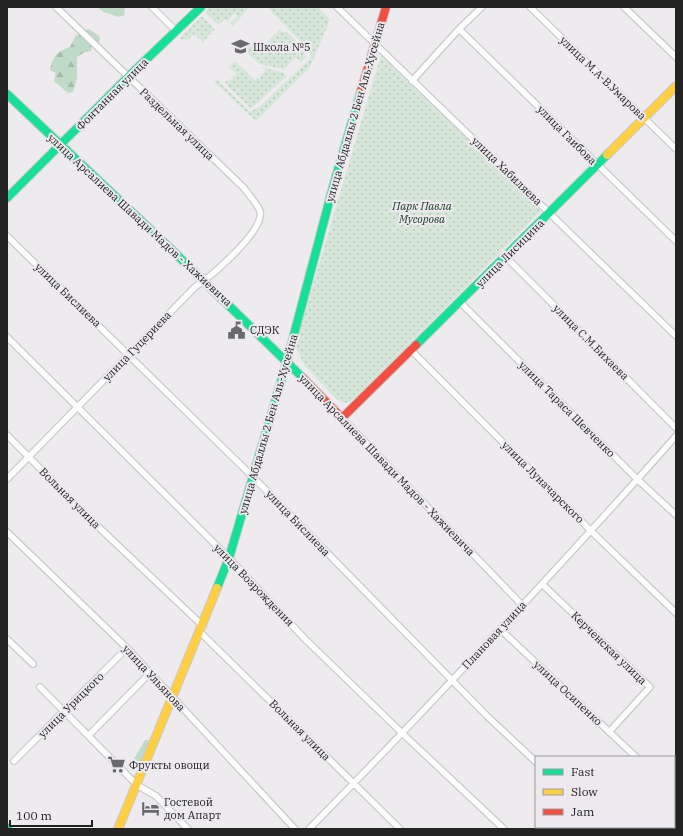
<svg xmlns="http://www.w3.org/2000/svg" width="683" height="836" font-family="'IBM Plex Serif',serif">
<style>
.grass{fill:url(#grass-dots)}
.forest{fill:url(#forest-firs)}
.lines{fill:none;stroke-linecap:round;stroke-linejoin:round}
.street-casing{stroke:#cac9cb;stroke-width:8}
.fast-casing{stroke:#cac9cb;stroke-width:10}
.slow-casing{stroke:#cac9cb;stroke-width:10}
.jam-casing{stroke:#cac9cb;stroke-width:10}
.street{stroke:#fcfcfc;stroke-width:5.5}
.fast{stroke:#16e098;stroke-width:8}
.slow{stroke:#ffcf43;stroke-width:8}
.jam{stroke:#f24e42;stroke-width:8}
.labels{text-anchor:middle;stroke-width:4;stroke-linejoin:round;paint-order:stroke}
.poi-label{font-size:11px;fill:#242324;stroke:#edeaef;text-anchor:start}
.street-label{font-size:11px;fill:#242324;stroke:#edeaef}
.park-label{font-size:11px;font-style:italic;fill:#11361d;stroke:#edeaef}
</style>
<defs>
<pattern id="grass-dots" width="8" height="8" patternUnits="userSpaceOnUse"><rect width="8" height="8" fill="#d6e7da"/><path d="M2 2h.1M6 6h.1" fill="none" stroke="#b8c6bb" stroke-width="1.8" stroke-linecap="round"/></pattern>
<pattern id="forest-firs" width="22" height="20" patternUnits="userSpaceOnUse"><rect width="22" height="20" fill="#bfdac6"/><path d="M5 1l3.5 6h-7zM16 11l3.5 6h-7z" fill="#a4bbaa"/></pattern>
</defs>
<rect width="100%" height="100%" fill="#edebee"/>
<path class="grass" d="M210 7H250L233 26 230 23 238 16 234 13 228 21 225 19 218 25 205 12Z
M267 7H318L330 20 310 67 256 121 214 82 217 80 250 112 260 106 309 60 311 55 307 48Z
M202 16 215 29 203 42 194 34 187 41 184 39 182 40 180 38Z
M280 29 284 33 286 31 301 46 297 50 300 53 304 50 306 57 301 62 296 57 284 69 259 64 245 51 251 45 256 50 258 49 259 50 262 46 265 48 269 44 267 42Z
M381 55 541 211 357 398 346 403 337 400 305 366 295 345Z
M235 61 255 80 257 78 258 79 266 71 261 67 281 72 287 76 253 107 250 108 225 83 227 80 229 81 236 74 229 67Z"/>
<path class="forest" d="M97 7H125L124 15 119 17 104 12Z
M89 29 99 36 100 39 99 42 96 43 89 36 86 30Z
M79 33H81L93 45 91 51 83 53 77 57V78L73 92 68 93 54 81 56 73 50 70C53 56 56 52 70 47L75 37Z
M145 740H148L150 744 146 756 137 770 133 767 131 764Z"/>
<g class="lines">
<defs>
<path id="street" d="M152 7 176 31
M337 7 676 336
M530 7 676 149
M624 7 676 57
M459 29 676 241
M412 81 459 29 482 7
M7 236 253 477 487 716 536 762
M506 257 676 428
M460 302 638 480 676 515
M7 337 229 558 305 639 402 733 504 829
M411 350 591 531 676 613
M342 418 522 605
M7 435 90 519 203 626
M7 479 195 287C210 277 265 231 260 211 258 205 248 194 244 188L56 7
M7 532 127 648 295 829
M542 584 650 687 609 732
M500 629 636 757
M200 632 400 829
M7 639 33 664
M40 687 137 785 156 796 188 829
M89 735 150 673
M14 761 127 648
M674 761 676 759
M309 829C388 749 465 667 542 584 587 535 632 486 676 436
M607 829 609 827"/>
<path id="fast" d="M7 94 176 254 303 378
M7 198 128 77 201 7
M416 345 607 155
M217 588 229 558 287 361 333 187 361 91
M7 828 8 829"/>
<path id="slow" d="M607 155 676 86
M118 829 217 588"/>
<path id="jam" d="M361 91 386 7
M303 378 342 418 416 345"/>
</defs>
<use href="#street" class="street-casing"/>
<use href="#fast" class="fast-casing"/>
<use href="#slow" class="slow-casing"/>
<use href="#jam" class="jam-casing"/>
<use href="#street" class="street"/>
<use href="#fast" class="fast"/>
<use href="#slow" class="slow"/>
<use href="#jam" class="jam"/>
</g>
<defs>
<symbol id="school-bare" viewBox="-9 -9 18 18"><path d="M0-5L7-2L0 1L-7-2ZM-4 1L0 2.5L4 1V4Q0 6-4 4Z" fill="#6a696b" stroke="#edeaef" stroke-width="2.5" paint-order="stroke"/></symbol>
<symbol id="civic-bare" viewBox="-9 -9 18 18"><path d="M-.6-6.5H3V-4.5H.6V-3L4-1V1h2V6H-6V1h2V-1L-.6-3ZM-1.2 2.5V6h2.4V2.5Z" fill="#6a696b" stroke="#edeaef" stroke-width="2.5" paint-order="stroke"/></symbol>
<symbol id="supermarket-bare" viewBox="-9 -9 18 18"><path d="M-6-5.5h2.5l.6 2H6L4.5 2H-2.5L-4.4-4H-6ZM-1.5 3.2a1.3 1.3 0 1 0 .1 0ZM3 3.2a1.3 1.3 0 1 0 .1 0Z" fill="#6a696b" stroke="#edeaef" stroke-width="2.5" paint-order="stroke"/></symbol>
<symbol id="hotel-bare" viewBox="-9 -9 18 18"><path d="M-6-4.5h1.5V1H6V5H4.5V3h-9V5H-6ZM-4 0a1.8 1.8 0 1 1 3.6 0ZM.5 0V-2.5h3Q6-2.5 6 0Z" fill="#6a696b" stroke="#edeaef" stroke-width="2.5" paint-order="stroke"/></symbol>
</defs>
<g fill-rule="evenodd">
<use href="#school-bare" x="228" y="34" width="25" height="25"/>
<use href="#civic-bare" x="224" y="318" width="25" height="25"/>
<use href="#supermarket-bare" x="104" y="752" width="25" height="25"/>
<use href="#hotel-bare" x="138" y="796" width="25" height="25"/>
</g>
<g class="labels">
<g class="poi-label">
<text x="253" y="51">Школа №5</text>
<text x="250" y="334">СДЭК</text>
<text x="129" y="769">Фрукты овощи</text>
<text x="164" y="806">Гостевой<tspan x="164" dy="13">дом Апарт</tspan></text>
</g>
<g class="street-label">
<text transform="translate(603 78) rotate(44)" y="4">улица М.А-В.Умарова</text>
<text transform="translate(112 94) rotate(-45)" y="4">Фонтанная улица</text>
<text transform="translate(355 112) rotate(-74)" y="4">улица Абдаллы 2 Бен Аль-Хусейна</text>
<text transform="translate(177 124) rotate(44)" y="4">Раздельная улица</text>
<text transform="translate(567 135) rotate(45)" y="4">улица Гаибова</text>
<text transform="translate(507 171) rotate(44)" y="4">улица Хабиляева</text>
<text transform="translate(140 220) rotate(43)" y="4">улица Арсалиева Шавади Мадов - Хажиевича</text>
<text transform="translate(510 253) rotate(-45)" y="4">улица Лисицина</text>
<text transform="translate(68 295) rotate(44)" y="4">улица Бислиева</text>
<text transform="translate(591 342) rotate(45)" y="4">улица С.М.Бихаева</text>
<text transform="translate(137 346) rotate(-46)" y="4">улица Гуцериева</text>
<text transform="translate(567 409) rotate(45)" y="4">улица Тараса Шевченко</text>
<text transform="translate(268 424) rotate(-74)" y="4">улица Абдаллы 2 Бен Аль-Хусейна</text>
<text transform="translate(387 465) rotate(46)" y="4">улица Арсалиева Шавади Мадов - Хажиевича</text>
<text transform="translate(543 482) rotate(45)" y="4">улица Луначарского</text>
<text transform="translate(70 498) rotate(45)" y="4">Вольная улица</text>
<text transform="translate(298 523) rotate(46)" y="4">улица Бислиева</text>
<text transform="translate(254 585) rotate(46)" y="4">улица Возрождения</text>
<text transform="translate(494 635) rotate(-47)" y="4">Плановая улица</text>
<text transform="translate(609 648) rotate(44)" y="4">Керченская улица</text>
<text transform="translate(154 678) rotate(47)" y="4">улица Ульянова</text>
<text transform="translate(568 693) rotate(43)" y="4">улица Осипенко</text>
<text transform="translate(71 705) rotate(-45)" y="4">улица Урицкого</text>
<text transform="translate(300 730) rotate(45)" y="4">Вольная улица</text>
</g>
<g class="park-label">
<text x="422" y="210">Парк Павла<tspan x="422" dy="13">Мусорова</tspan></text>
</g>
</g>
<rect width="683" height="836" fill="none" stroke="#242324" stroke-width="16"/>
<rect x="535" y="756" width="140" height="72" fill="#edeaef" stroke="#9d9a9e"/>
<rect x="543" y="769" width="20" height="6" fill="#16e098" stroke="#9d9a9e"/>
<text x="571" y="776" font-size="12" fill="#242324">Fast</text>
<rect x="543" y="789" width="20" height="6" fill="#ffcf43" stroke="#9d9a9e"/>
<text x="571" y="796" font-size="12" fill="#242324">Slow</text>
<rect x="543" y="809" width="20" height="6" fill="#f24e42" stroke="#9d9a9e"/>
<text x="571" y="816" font-size="12" fill="#242324">Jam</text>
<path d="M10 820v6h82v-6" fill="none" stroke="#242324" stroke-width="2"/>
<text x="16" y="820" font-size="12" fill="#242324" stroke="#edeaef" stroke-width="3" paint-order="stroke">100 m</text>
</svg>
